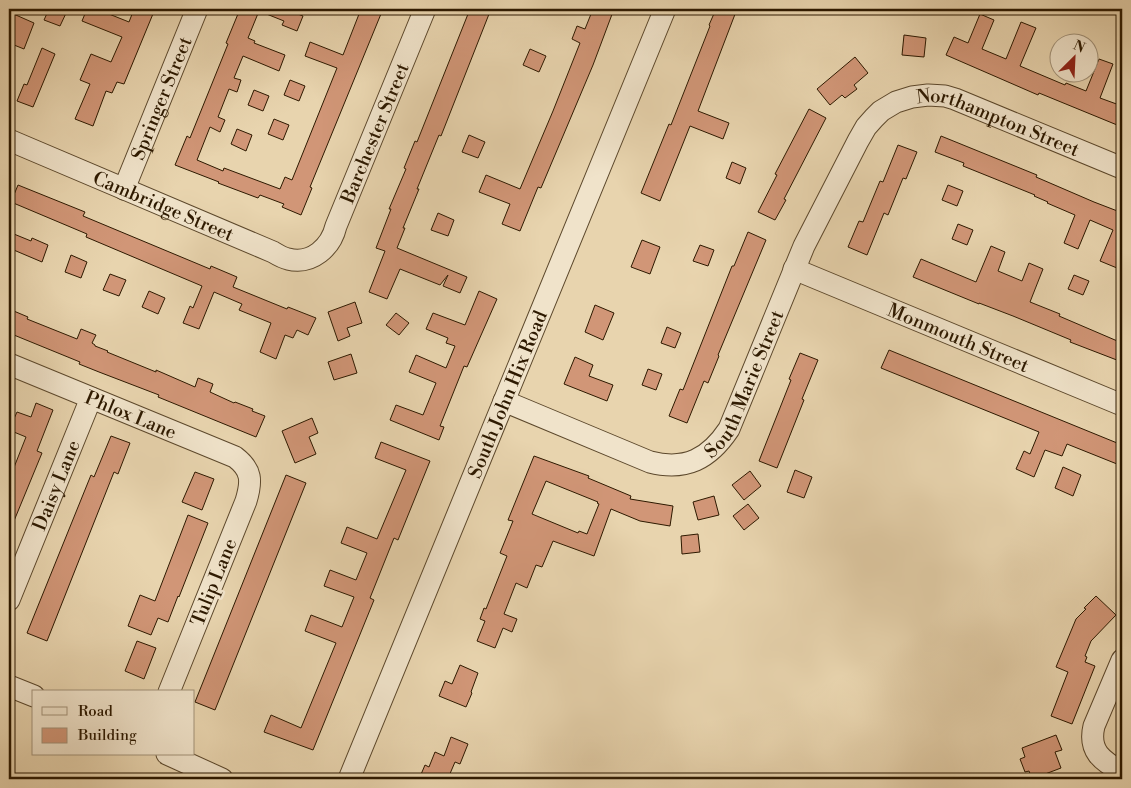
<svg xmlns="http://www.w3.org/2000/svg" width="1131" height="788" font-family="'Libre Bodoni',serif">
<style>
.building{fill:#d19677;stroke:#2d1900;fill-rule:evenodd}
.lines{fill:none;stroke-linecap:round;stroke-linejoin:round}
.minor-casing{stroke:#5c482c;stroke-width:23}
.minor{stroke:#f0e3ca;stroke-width:21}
.labels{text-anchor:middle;stroke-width:5;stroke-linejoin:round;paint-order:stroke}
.street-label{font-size:19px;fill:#2d1900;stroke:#f0e3ca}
</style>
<rect width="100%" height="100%" fill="#e8d4ae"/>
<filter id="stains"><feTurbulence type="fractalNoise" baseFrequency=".004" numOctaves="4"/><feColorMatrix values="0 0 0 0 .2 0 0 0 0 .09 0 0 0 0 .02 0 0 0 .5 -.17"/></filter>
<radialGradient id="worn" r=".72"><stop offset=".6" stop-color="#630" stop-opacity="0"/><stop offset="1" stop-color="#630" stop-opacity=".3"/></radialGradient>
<path class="building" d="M49 9H68L60 26 44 20Z
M87 9H106L104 12 129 22 134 9H155L124 84 117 82 112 93 106 91 93 126 75 119 90 84 80 80 91 54 111 62 122 37 82 21Z
M240 9H285L303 16 297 31 282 25 284 21 259 11 248 38 255 41 254 43 285 55 279 71 243 56 234 78 241 80 237 92 229 89 218 117 225 120 220 132 210 127 197 160 223 171 224 168 280 189 285 177 292 180 294 175 337 68 305 56 310 42 343 55 361 9H383L310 187 312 188 301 215 282 207 284 204 260 195 258 198 218 183 219 182 175 165 187 136 190 138 228 44 226 43Z
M470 9H491L441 136 439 135 417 189H419L403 228H405L397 248 467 277 460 293 443 286 448 275 440 285 400 269 387 299 369 292 385 251 376 248 391 209H389L406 169 404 168 415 141 417 142Z
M593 9H614L593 65 541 188 538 187 520 231 502 224 510 204 479 192 486 175 520 189 553 111 580 43 572 39 577 26 585 29Z
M716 9H737L698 111 729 123 723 139 690 126 660 201 641 193 669 124 671 125 710 26 709 25Z
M9 12 34 23 24 49 9 43Z
M980 14 994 20 982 49 1006 59 1021 22 1036 28 1020 66 1065 85 1066 83 1086 91 1099 59 1113 64 1100 98 1122 106V127L1039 93 1038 95 946 55 954 37 968 43Z
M904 35 926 38 924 57 902 55Z
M42 48 55 54 33 107 17 101 24 84 27 85Z
M530 49 546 56 539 72 523 65Z
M855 57 868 73 854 85 857 89 845 98 842 95 830 105 817 89Z
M290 80 305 86 299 101 284 95Z
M254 90 269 96 263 111 248 105Z
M809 109 826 118 784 199 786 200 775 220 758 212 777 175 775 174Z
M274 119 289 125 283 140 268 134Z
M237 129 252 135 246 151 231 144Z
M469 135 485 142 478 158 462 152Z
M941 136 1037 175 1036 177 1094 202 1120 212 1122 207V256L1117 268 1100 261 1113 230 1090 220 1078 249 1064 243 1075 215 1047 203 1048 202 1034 196 1035 195 963 166 964 163 935 152Z
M898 145 917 152 906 179 903 178 888 215 884 213 867 255 848 247 859 221 863 222 880 181 883 182Z
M732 162 746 168 740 184 726 178Z
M18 185 85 212 83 216 210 269 211 266 237 277 233 287 287 309 288 307 316 318 308 335 297 330 293 338 285 335 276 359 260 352 271 323 239 310 242 304 214 292 199 329 183 323 190 306 193 308 202 286 86 237 87 234 11 202Z
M948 185 963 191 957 206 942 200Z
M438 213 454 220 448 236 431 230Z
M958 224 973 230 967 245 952 239Z
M9 232 31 241 32 238 48 245 42 262 9 248Z
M748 232 766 240 718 355 719 356 708 383 704 381 687 423 669 416 680 389 683 390 732 266H734Z
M642 240 660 247 650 274 631 267Z
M700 245 714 250 708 266 693 261Z
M991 246 1005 252 998 271 1022 281 1029 263 1043 269 1030 302 1060 314 1059 316 1122 343V362L1070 342 1071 340 1013 316 979 303V304L913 277 921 259 976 282Z
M71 255 87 262 81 278 65 272Z
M110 274 126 280 119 296 103 290Z
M1074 275 1089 281 1083 295 1068 289Z
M149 291 165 298 158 314 142 307Z
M479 291 497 299 467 367 464 366 440 426 444 427 439 440 390 420 396 405 423 415 436 383 409 372 416 355 446 368 455 346 446 343 448 338 426 329 433 313 465 325Z
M355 302 362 323 347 328 350 336 338 341 328 312Z
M595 305 614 313 603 340 585 332Z
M9 309 28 317 27 319 77 339 81 329 96 335 92 343 95 345V346L108 351 107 352 156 372V370L195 387 198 378 213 384 210 392 234 403 235 402 253 409 252 411 265 416 256 437 158 397 159 395 99 372 79 364 80 362 9 333Z
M396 313 409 323 399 335 386 325Z
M667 327 681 333 675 348 661 343Z
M889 350 1122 445V466L1067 444 1062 456 1045 450 1034 477 1016 469 1024 451 1030 454 1039 432 881 368Z
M800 353 818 360 802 399 804 400 777 468 759 461 791 380 789 379Z
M351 354 357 373 334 380 328 362Z
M575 357 593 365 589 376 613 385 607 401 564 384Z
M648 369 662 374 656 390 642 385Z
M36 403 53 410 37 451 42 453 9 533V480L26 437 9 430 17 412 31 417Z
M312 418 318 433 309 437 316 454 295 463 282 431Z
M111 436 130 443 118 474 114 472 47 641 27 633 91 475 94 477Z
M381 442 430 461 398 540 394 538 370 598 374 600 313 750 264 732 271 715 301 728 336 643 305 631 311 615 342 627 354 597 324 586 330 570 356 580 367 553 341 543 347 527 377 539 406 470 375 458Z
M534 456 589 476 588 478 631 496 630 499 673 506 670 526 640 521 611 509 594 556 553 541 542 567 536 565 527 588 516 583 504 614 517 619 512 632 503 628 495 648 477 641 485 621 480 619 484 608 486 609 507 556 500 553 513 521 508 520ZM546 481 598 502 597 503 599 504 587 534 579 531 578 533 532 514Z
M1063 467 1081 475 1073 496 1055 488Z
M795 470 812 477 804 498 787 492Z
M750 471 761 486 744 500 732 485Z
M195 472 214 479 202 510 182 502Z
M286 475 306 483 215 710 195 702Z
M714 496 719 515 698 520 693 502Z
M748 504 759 518 744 530 733 516Z
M188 515 208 523 179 597 178 596 168 622 158 618 151 635 128 626 140 595 155 601Z
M698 534 700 552 682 554 681 536Z
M1096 596 1116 615 1091 641 1085 656 1087 657 1085 662 1095 666 1072 724 1051 716 1068 672 1056 667 1076 619 1086 609 1084 608Z
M137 641 156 648 144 679 125 671Z
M460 665 478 673 471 692 472 693 466 707 439 696 445 681 452 684Z
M1056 735 1062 750 1055 752 1061 768 1032 779 1029 771 1025 772 1020 759 1025 757 1022 748Z
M451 737 468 744 460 764 455 762 449 776 457 779H419L425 765 429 767 435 752 444 756Z"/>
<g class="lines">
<defs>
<g id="minor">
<path id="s1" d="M9 140 273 252C278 255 283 258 288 259 312 265 331 247 336 226L425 9"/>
<path id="s2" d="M124 189 197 9"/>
<path id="s3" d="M794 269 1122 405"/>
<path id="s4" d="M9 364 235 457C252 470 252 481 246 501L169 692"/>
<path id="s5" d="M504 401 650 462C686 471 709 459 729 429L804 246 858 141 866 127 874 118 881 111 896 102 912 97 928 95 945 96 955 99 1122 168"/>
<path id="s6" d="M9 600 91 398"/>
<path d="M1122 660 1094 726C1088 751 1102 761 1122 772"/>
<path d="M9 686 34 696"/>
<path d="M167 754 222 779"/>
<path id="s7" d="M349 779 665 9"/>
</g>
</defs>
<use href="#minor" class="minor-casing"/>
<use href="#minor" class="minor"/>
</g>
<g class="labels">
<g class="street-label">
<text dy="7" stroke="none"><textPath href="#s2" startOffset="98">Springer Street</textPath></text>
<text dy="7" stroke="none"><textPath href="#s5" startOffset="730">Northampton Street</textPath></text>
<text dy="7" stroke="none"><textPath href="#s1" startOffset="469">Barchester Street</textPath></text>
<text dy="7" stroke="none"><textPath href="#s1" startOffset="168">Cambridge Street</textPath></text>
<text dy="7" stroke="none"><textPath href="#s3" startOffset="178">Monmouth Street</textPath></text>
<text dy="7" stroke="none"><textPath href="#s5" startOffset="298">South Marie Street</textPath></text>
<text dy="7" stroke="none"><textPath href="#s7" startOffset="416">South John Hix Road</textPath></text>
<text dy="7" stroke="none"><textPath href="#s4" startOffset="132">Phlox Lane</textPath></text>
<text dy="7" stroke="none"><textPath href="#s6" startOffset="124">Daisy Lane</textPath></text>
<text transform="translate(213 582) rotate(-68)" y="7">Tulip Lane</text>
</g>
</g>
<rect width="1131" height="788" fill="none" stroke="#e8d4ae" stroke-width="30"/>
<rect x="10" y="10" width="1111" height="768" fill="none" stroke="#2d1900" stroke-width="2.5"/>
<rect x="15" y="15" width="1101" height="758" fill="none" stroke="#2d1900"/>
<rect x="32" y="690" width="162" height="65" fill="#f0e3ca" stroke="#a29279"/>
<rect x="42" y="707" width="25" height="8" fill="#f0e3ca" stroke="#a29279"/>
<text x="78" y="716" font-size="15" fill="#2d1900">Road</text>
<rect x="42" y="728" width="25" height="15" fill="#d19677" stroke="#a29279"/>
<text x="78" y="740" font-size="15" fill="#2d1900">Building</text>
<g transform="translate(1074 58) rotate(24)"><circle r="24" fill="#f0e3ca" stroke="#a29279"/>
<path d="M0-4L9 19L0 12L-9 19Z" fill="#8f2418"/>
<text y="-8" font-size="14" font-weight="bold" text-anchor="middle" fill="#2d1900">N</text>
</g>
<rect width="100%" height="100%" filter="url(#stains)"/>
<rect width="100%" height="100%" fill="url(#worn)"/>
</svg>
